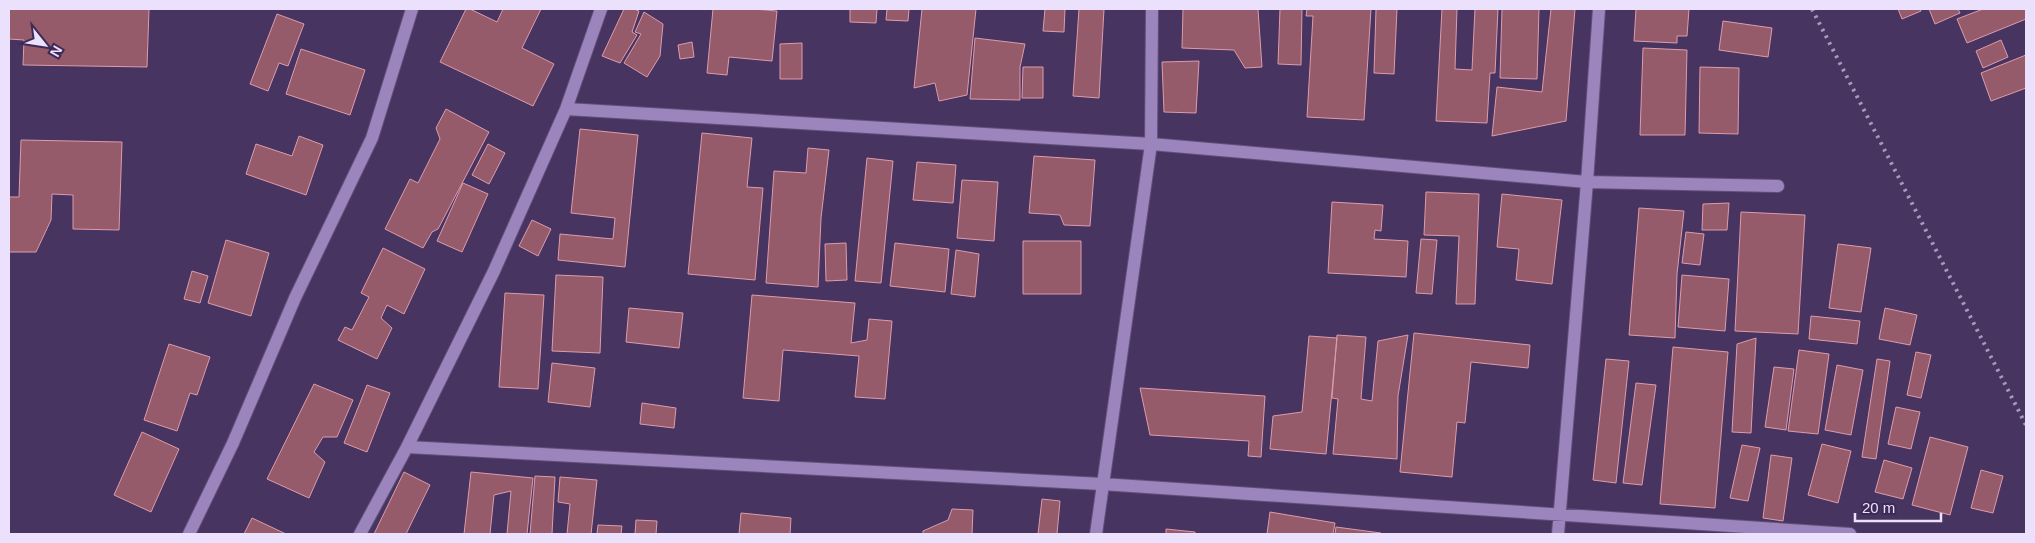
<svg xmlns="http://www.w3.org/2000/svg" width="2035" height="543" font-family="Helvetica,sans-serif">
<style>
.building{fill:#955b6a;stroke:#dc9cac}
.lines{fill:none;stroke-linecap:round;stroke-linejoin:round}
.minor-casing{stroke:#62507a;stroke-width:14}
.minor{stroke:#9c85bd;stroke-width:12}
.rail{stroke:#a798bc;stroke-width:4;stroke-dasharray:2.5 5;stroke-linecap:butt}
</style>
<rect width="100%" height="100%" fill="#483461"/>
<path class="building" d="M9 9H149L147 67 23 65 24 40 9 39Z
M466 9H470L497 22 503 9H541L522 48 554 64 533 106 440 62Z
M624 9H634L639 11 632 32 637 35 620 63 602 56Z
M713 9H754L777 11 772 61 729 57 727 75 707 73Z
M850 9H877L876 23 850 22Z
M887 9H909L908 21 886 20Z
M922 9H976L967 95 939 101 935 83 914 88Z
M1045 9H1065L1064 32 1043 31Z
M1079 9H1104L1099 98 1073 96Z
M1183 9H1258L1262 67 1245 68 1234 50 1182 48Z
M1280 9H1302L1301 65 1278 64Z
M1307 9H1371L1364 120 1307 117 1313 16H1306Z
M1376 9H1397L1394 74 1374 73Z
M1442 9H1457L1455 69 1472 70 1475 9H1498L1495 73H1490L1487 123 1436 121Z
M1502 9H1539L1537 79 1500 78Z
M1551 9H1575L1566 121 1492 136 1497 87 1542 92Z
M1636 9H1689L1687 36H1677V43L1634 41Z
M1898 9H1920L1921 11 1902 19Z
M1929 9H1958L1960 13 1935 24Z
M1983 9H2026V19L1967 43 1957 19Z
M644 12 663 24 660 56 647 77 624 63 641 34 635 32Z
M277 14 304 24 288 66 279 63 268 91 250 84Z
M1723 21 1772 28 1768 57 1719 50Z
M975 38 1025 44 1020 67V100L970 99Z
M2001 40 2008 57 1983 68 1976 51Z
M692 42 694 57 680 59 678 45Z
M802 43V79H780V44Z
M1643 48 1687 50 1685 135H1640Z
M301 49 365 70 350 115 286 94Z
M2026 55V88L1991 101 1981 73Z
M1199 61 1196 113 1164 112 1162 62Z
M1023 67H1043V98H1022Z
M1700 67 1739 68 1738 134 1699 133Z
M446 109 489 132 438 229 432 232 423 248 385 229 410 179 418 183 440 139 436 128Z
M580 129 638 135 625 267 558 260 560 234 613 239 615 218 571 213Z
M702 133 752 138 747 187 763 188 755 280 688 274Z
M299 136 323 145 306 195 246 174 256 144 292 156Z
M21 140 122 142 119 230 73 229V195L52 194 51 220 36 252H9V197H19Z
M488 144 505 153 489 184 472 175Z
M808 148 829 150 821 218 818 287 766 283 774 171 806 173Z
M1034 156 1095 160 1090 226 1064 225 1060 215 1029 213Z
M867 158 893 161 881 283 855 281Z
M917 162 956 165 953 203 913 200Z
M962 180 998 182 994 241 957 238Z
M463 183 488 194 462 252 437 241Z
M1426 192 1479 194 1475 304H1456L1459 236 1424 235Z
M1502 194 1562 200 1552 284 1516 280 1519 249 1497 247Z
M1332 202 1383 205 1381 231 1375 230 1374 239 1408 241 1406 277 1328 273Z
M1729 203 1727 230H1702L1703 204Z
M1639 208 1684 211 1677 274 1675 338 1629 335Z
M1741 212 1805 215 1798 334 1735 331Z
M532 220 551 229 538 256 519 246Z
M1686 232 1704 234 1700 265 1682 263Z
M1421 239 1437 240 1432 294 1416 293Z
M226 240 269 253 251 316 208 303Z
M1023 241H1081V294H1023Z
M846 243 847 280 826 281 825 244Z
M895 243 949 249 945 292 890 286Z
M1838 244 1871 248 1861 312 1829 308Z
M383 248 425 269 404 314 387 305 381 318 392 328 377 359 338 340 345 327 352 330 369 297 361 293Z
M956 250 979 254 975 297 951 294Z
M192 271 208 276 200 303 184 299Z
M556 275 603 277 600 353 552 351Z
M1682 275 1729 279 1725 331 1678 327Z
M505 293 544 295 538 389 499 387Z
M752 295 855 303 851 343 867 340 869 319 892 321 885 399 855 397 859 356 783 350 779 401 743 398Z
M629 308 683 313 679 348 626 342Z
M1885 308 1917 315 1910 345 1879 339Z
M1811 316 1860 321 1857 344 1809 339Z
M1414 333 1530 345 1528 368 1471 362 1465 423 1457 422 1452 477 1400 472Z
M1337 335 1366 337 1361 399 1372 401 1378 341 1408 335 1398 396 1397 459 1333 454 1338 399 1332 398Z
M1309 336 1337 338 1326 454 1270 449 1273 416 1302 412Z
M1756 338 1751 433 1732 432 1737 344Z
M169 344 210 357 197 395 190 393 177 431 144 420Z
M1673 347 1728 352 1715 508 1660 504Z
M1799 350 1829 354 1818 434 1788 431Z
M1916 352 1931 355 1921 398 1907 395Z
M1606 359 1629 361 1616 483 1593 480Z
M1877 359 1890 361 1876 459 1862 457Z
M552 363 595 368 590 407 548 402Z
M1837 365 1863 370 1851 435 1825 430Z
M1774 367 1794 369 1786 430 1765 427Z
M1636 383 1656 385 1642 485 1623 483Z
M314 384 353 400 337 437H323L314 452 325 462 309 498 267 479Z
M367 385 390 393 367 452 344 443Z
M1140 388 1265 396 1261 457 1248 456 1249 441 1150 435Z
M642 403 676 408 674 428 640 424Z
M1896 407 1920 412 1911 449 1888 444Z
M142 432 179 449 151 512 114 495Z
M1930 437 1968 447 1950 515 1912 505Z
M1822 444 1851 451 1838 503 1808 495Z
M1742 445 1760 448 1748 501 1730 498Z
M1771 455 1792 458 1783 521 1763 518Z
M1884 460 1912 468 1903 499 1875 492Z
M1981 470 2003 476 1993 513 1971 508Z
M404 472 430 485 406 534H374Z
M471 472 533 478 527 534H507L511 491 494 495 490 534H464Z
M535 476 555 477 552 534H530Z
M560 477 597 480 591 534H567L570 504 558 502Z
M1042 499 1060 501 1057 534H1038Z
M952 509 973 510 972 534H923V531L948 520Z
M1270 512 1335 523 1333 534H1267Z
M741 513 791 518 790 534H739Z
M252 518 286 534H244Z
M636 520 657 521 656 534H635Z
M598 525 622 526 621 534H597Z
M1336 527 1381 533V534H1335Z
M1166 529 1195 532V534H1166Z"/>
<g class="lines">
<defs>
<path id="minor" d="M566 109 1151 144 1587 182 1778 186
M407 447 1102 484 1850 534
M189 534 233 443 295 298 372 138 412 9
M360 534 407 447 494 271 566 109 601 9
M1096 534 1151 144 1152 9
M1558 534 1587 182 1599 9"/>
</defs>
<use href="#minor" class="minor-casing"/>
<use href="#minor" class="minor"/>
<path class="rail" d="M1812 9 2026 425"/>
</g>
<rect width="2035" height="543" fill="none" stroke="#ebe1fd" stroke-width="20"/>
<g transform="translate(45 45) rotate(120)" stroke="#3e2a56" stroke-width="4" paint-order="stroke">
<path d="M0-4L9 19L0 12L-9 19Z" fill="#ebe1fd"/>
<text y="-8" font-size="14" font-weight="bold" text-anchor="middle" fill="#ebe1fd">N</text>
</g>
<path d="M1855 513v8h86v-8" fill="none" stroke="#ebe1fd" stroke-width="2.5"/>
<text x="1862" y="513" font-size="15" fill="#ebe1fd" stroke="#3e2a56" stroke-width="4" paint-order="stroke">20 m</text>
</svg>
